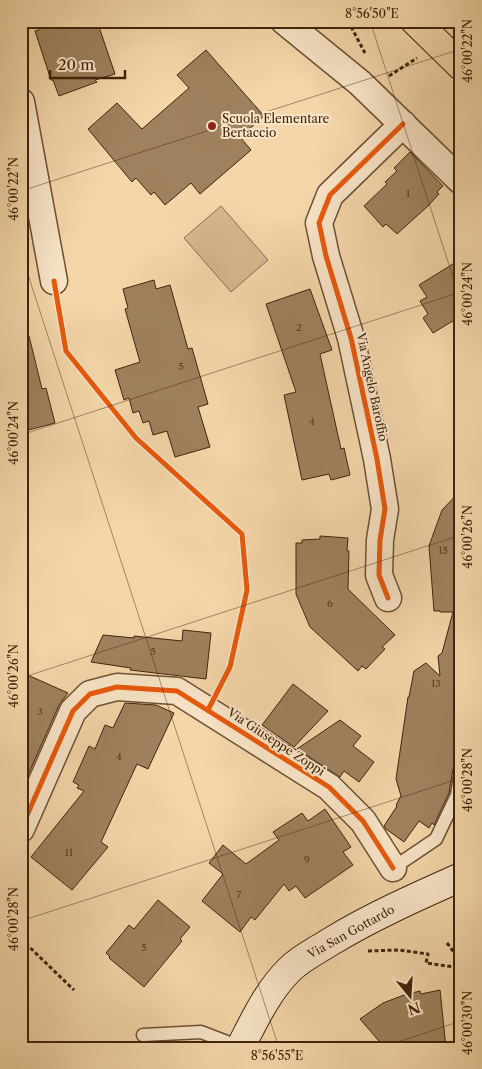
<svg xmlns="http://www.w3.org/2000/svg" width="482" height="1069" font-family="'Libre Caslon Text',serif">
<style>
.pitch{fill:#d5b88e;stroke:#8a6e4e}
.building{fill:#9e815e;stroke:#40240d}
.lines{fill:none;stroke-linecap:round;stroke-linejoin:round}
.lane-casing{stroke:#6d5034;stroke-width:15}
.street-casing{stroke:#6d5034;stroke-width:29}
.secondary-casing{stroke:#40240d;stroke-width:30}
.primary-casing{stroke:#40240d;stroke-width:30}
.path{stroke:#40240d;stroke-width:3;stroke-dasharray:4 2.5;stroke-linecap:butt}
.lane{stroke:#f8e4c7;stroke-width:12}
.street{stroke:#f8e4c7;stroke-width:26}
.secondary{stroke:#f8e4c7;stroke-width:28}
.primary{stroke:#f4d6a9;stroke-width:28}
.cycleway-casing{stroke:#f8e4c7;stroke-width:8}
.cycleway{stroke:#e8590c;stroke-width:5}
.ticks{fill:none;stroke:#40240d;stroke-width:1;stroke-opacity:0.45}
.poi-dot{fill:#8f2418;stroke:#f8e4c7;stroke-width:2}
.labels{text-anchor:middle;stroke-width:4;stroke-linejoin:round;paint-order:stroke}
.number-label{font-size:10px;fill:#583b21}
.poi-label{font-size:12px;fill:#40240d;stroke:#f8e4c7;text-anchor:start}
.street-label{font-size:12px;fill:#40240d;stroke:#f8e4c7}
.neatline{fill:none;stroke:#40240d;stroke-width:2}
.ticks-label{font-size:12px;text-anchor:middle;fill:#40240d}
</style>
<rect width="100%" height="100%" fill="#f4d6a9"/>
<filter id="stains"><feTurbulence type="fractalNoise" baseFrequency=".004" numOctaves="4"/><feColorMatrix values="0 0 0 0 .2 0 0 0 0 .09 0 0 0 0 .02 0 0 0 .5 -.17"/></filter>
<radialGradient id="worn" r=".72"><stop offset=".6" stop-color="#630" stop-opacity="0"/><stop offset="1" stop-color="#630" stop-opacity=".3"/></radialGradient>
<path class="pitch" d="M221 206 268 260 231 292 184 238Z"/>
<path class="building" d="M36 21H97L115 74 95 80 97 82 59 96 53 80H51L35 31 39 30Z
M206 50 264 116 240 137 251 150 200 194 191 183 165 205 154 192 151 195 136 178 132 182 88 129 117 103 142 129 189 88 177 75Z
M410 152 443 186 437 192 439 194 428 206 397 234 386 224 383 227 364 206 387 184 385 182 397 171 394 168Z
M461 259V316L433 333 423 318 428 314 420 301 427 297 419 285Z
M154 280 156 289 170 285 188 349 192 348 208 404 198 407 210 447 175 457 167 431 153 435 149 421 143 423 139 411 133 413 129 398 124 400 115 370 140 362 125 309 128 308 123 289Z
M310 289 332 350 320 354 341 449 344 448 350 475 331 480 329 474 302 480 284 395 296 392 266 304Z
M29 336 42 389 46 388 55 423 21 432V337Z
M461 490V742L458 763 453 769 449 793 434 825 432 823 429 828 419 821 404 842 386 829 384 826 397 806 396 805 401 796 396 779 408 697H409L414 671 426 663 440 676 438 656 442 653 453 612H440V611H434L429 546 442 510Z
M320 536 348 538 347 551H349L348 589 395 635 382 647 385 649 366 669 362 666 358 671 310 627 296 594V543H302V540L320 539Z
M183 630 211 633 206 679 130 670 131 668 91 662 103 635 134 638V636L182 641Z
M21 672 68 693 59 705 21 791Z
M293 684 328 711 294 747 262 725Z
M125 703 156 705 174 713 148 769 137 764 101 842 108 847 72 890 31 857 84 791 77 788 79 785 73 782 89 746 95 749 105 725 113 728Z
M340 720 361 736 353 746 374 762 359 782 344 771 340 777 297 749Z
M325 809 351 847 343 852 353 865 305 898 296 886 289 891 284 884 255 920 251 917 240 932 202 901 223 874 209 863 223 845 246 864 279 840 273 832 302 813 308 821Z
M158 900 190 927 180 939 182 941 144 987 109 958 110 957 106 953 129 925 134 929Z
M440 990 446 1048H385L360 1019 383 1003 404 995 420 991 421 994Z"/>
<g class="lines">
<defs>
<path id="lane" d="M393 868 436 839 457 795 461 770
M143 1035 201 1032 240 1047"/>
<path id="street" d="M284 21 360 83 461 181
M21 102 54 281
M388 598 379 575 380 540 385 509 377 459 351 338 326 256 319 223 330 195 403 124
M21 829 73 711 90 694 117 687 177 691 329 787 363 821 393 868"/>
<path id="secondary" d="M240 1048C254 1021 267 992 289 970 301 958 316 951 330 942 371 917 416 897 461 877"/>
<path id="primary" d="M415 21 461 66"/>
</defs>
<use href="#lane" class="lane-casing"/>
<use href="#street" class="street-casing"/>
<use href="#secondary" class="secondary-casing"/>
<use href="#primary" class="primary-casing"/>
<path class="path" d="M348 21 365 53
M389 76 417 58
M455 92 461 97
M21 939 74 990
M447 943 461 962
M368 951 399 950 428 954 426 963 461 968"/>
<use href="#lane" class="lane"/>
<use href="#street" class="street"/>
<use href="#secondary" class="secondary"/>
<use href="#primary" class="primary"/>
<defs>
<path id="cycleway" d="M54 281 66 351 136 438 242 534 247 590 230 667 208 710
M388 598 379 575 380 540 385 509 377 459 351 338 326 256 319 223 330 195 403 124
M21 829 73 711 90 694 117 687 177 691 329 787 363 821 393 868"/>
</defs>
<use href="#cycleway" class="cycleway-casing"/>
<use href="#cycleway" class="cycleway"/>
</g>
<path class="ticks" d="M370 21 461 302M21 191 461 49M21 253 279 1048M21 435 461 292M21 678 461 535M21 921 461 778M380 1048 461 1021"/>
<circle class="poi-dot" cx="212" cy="126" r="5"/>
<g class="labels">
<g class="number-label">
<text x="408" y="197">1</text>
<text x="299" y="331">2</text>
<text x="181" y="370">5</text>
<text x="312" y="425">4</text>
<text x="443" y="554">15</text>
<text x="330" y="607">6</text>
<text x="153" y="655">5</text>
<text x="436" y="687">13</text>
<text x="40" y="715">3</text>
<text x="119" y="760">4</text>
<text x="69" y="856">11</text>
<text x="307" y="863">9</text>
<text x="239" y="898">7</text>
<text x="144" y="951">5</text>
</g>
<g class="poi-label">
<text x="222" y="123">Scuola Elementare<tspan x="222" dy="14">Bertaccio</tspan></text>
</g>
<g class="street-label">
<text transform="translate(372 387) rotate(78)" y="4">Via Angelo Baroffio</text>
<text transform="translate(276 742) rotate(33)" y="4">Via Giuseppe Zoppi</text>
<text transform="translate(351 932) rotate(-29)" y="4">Via San Gottardo</text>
</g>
</g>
<rect width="482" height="1069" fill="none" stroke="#f4d6a9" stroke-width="55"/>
<g transform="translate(410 996) rotate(162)" stroke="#f8e4c7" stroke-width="4" paint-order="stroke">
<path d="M0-4L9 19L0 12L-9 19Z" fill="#40240d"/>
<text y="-8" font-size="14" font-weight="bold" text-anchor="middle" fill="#40240d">N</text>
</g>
<path d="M50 70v8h75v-8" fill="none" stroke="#40240d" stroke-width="2.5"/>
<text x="58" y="70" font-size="15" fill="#40240d" stroke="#f8e4c7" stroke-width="4" paint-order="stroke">20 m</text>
<rect x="28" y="28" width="426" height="1014" class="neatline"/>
<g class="ticks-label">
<text x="372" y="18">8°56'50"E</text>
<text transform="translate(468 51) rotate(-90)" y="4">46°00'22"N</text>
<text transform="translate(14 189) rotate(-90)" y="4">46°00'22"N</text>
<text transform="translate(468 294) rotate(-90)" y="4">46°00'24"N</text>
<text transform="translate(14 433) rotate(-90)" y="4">46°00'24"N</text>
<text transform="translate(468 537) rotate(-90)" y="4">46°00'26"N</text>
<text transform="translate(14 676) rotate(-90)" y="4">46°00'26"N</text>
<text transform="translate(468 780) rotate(-90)" y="4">46°00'28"N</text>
<text transform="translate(14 919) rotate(-90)" y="4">46°00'28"N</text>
<text transform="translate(468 1023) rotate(-90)" y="4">46°00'30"N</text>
<text x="277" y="1060">8°56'55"E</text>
</g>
<rect width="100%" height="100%" filter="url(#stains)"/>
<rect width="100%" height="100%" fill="url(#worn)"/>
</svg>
